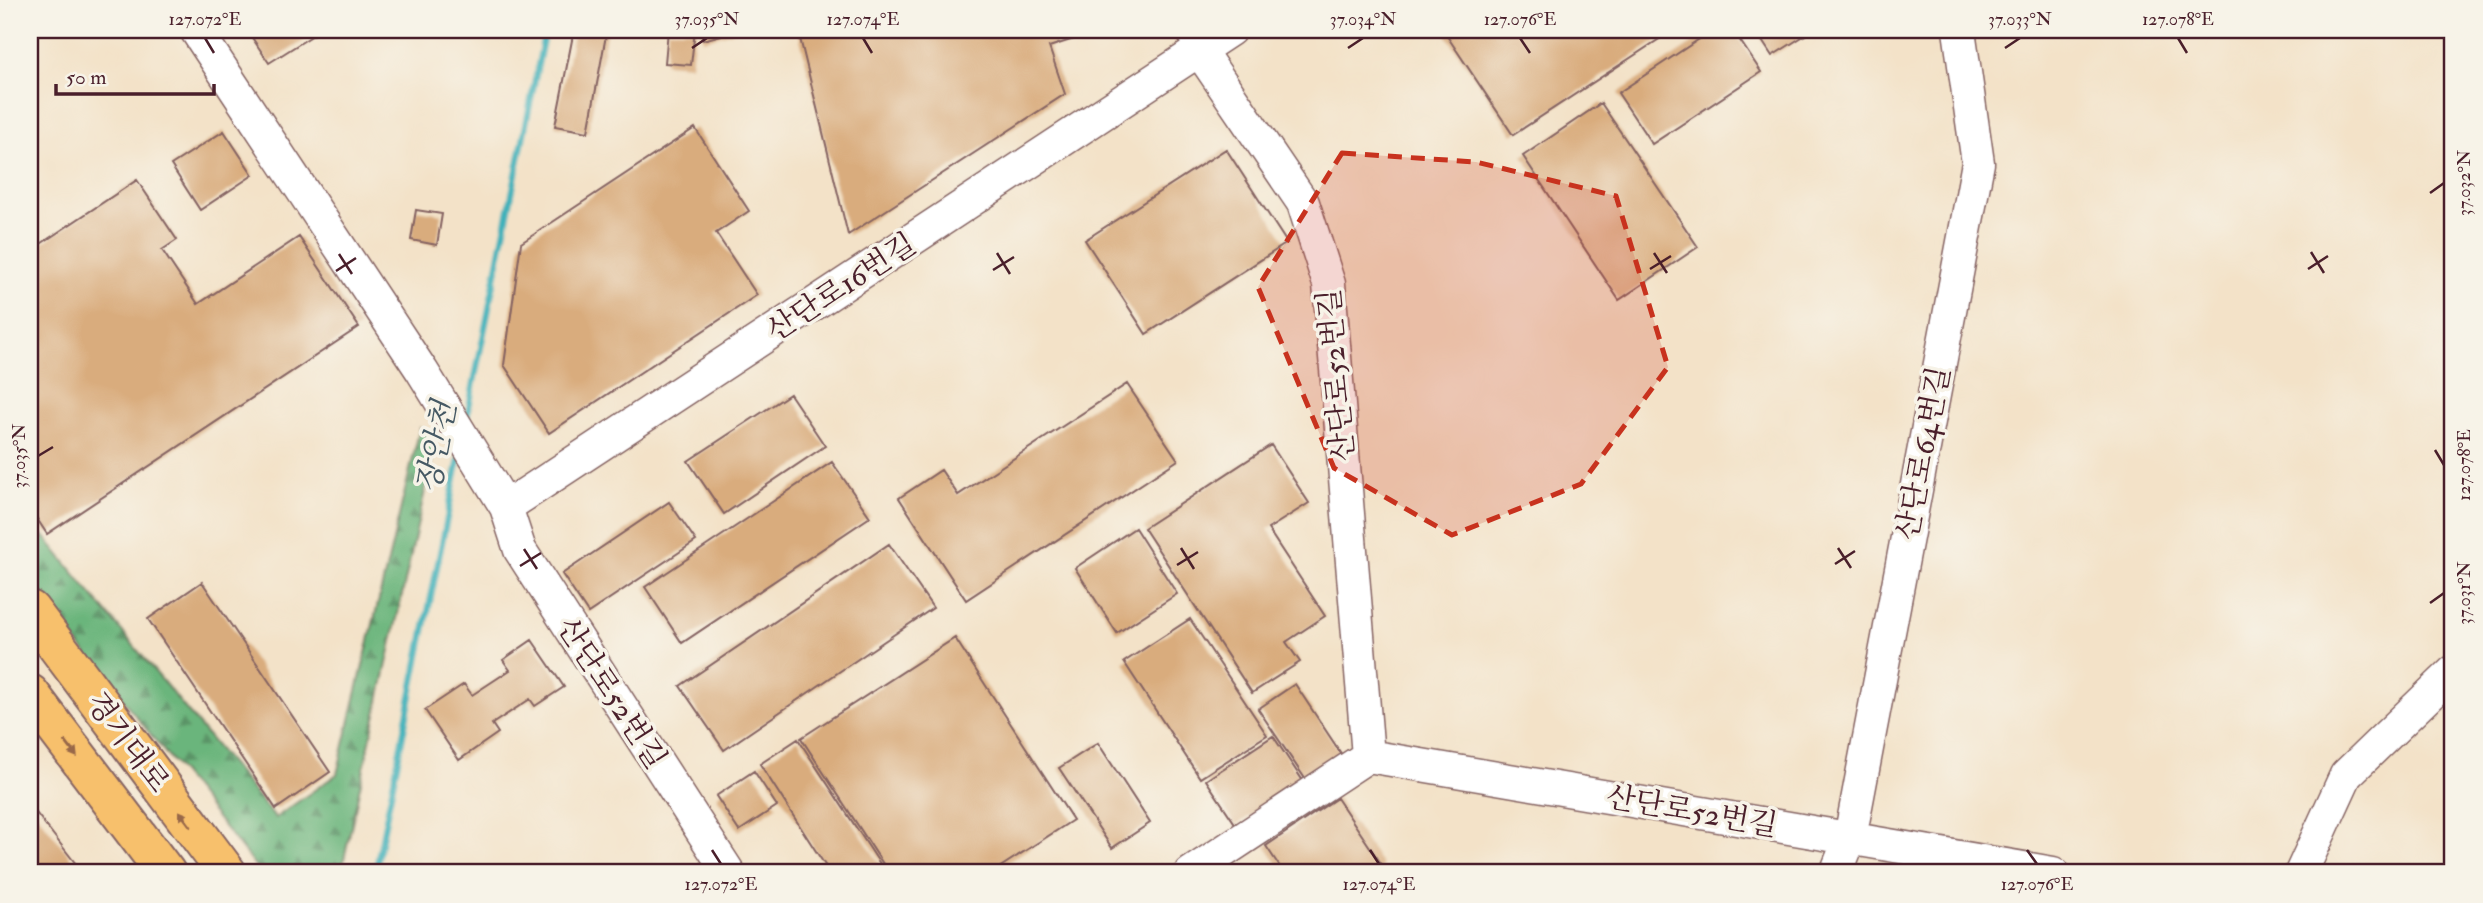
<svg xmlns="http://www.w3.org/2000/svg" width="2483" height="903" font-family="'IM FELL Double Pica','Noto Serif KR',serif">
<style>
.forest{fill:url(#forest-firs);stroke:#5a6a54;stroke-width:2}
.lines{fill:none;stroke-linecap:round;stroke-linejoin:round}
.stream{stroke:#41b1ba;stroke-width:6}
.building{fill:#d9ac7d}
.minor-casing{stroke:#856362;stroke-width:35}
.major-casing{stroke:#856362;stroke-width:42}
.minor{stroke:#fff;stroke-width:32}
.major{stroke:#f7c06c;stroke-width:38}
.oneway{fill:#986748}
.marked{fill:#c8321e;fill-opacity:0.2;stroke:#c8321e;stroke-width:5;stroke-dasharray:14 9;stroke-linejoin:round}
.ticks{fill:none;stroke:#4a1f2b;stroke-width:2.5}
.labels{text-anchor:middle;stroke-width:7;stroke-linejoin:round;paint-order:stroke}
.street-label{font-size:30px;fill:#4a1f2b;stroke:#f7f3e8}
.water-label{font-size:32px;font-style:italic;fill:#465964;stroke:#f7f3e8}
.neatline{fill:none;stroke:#4a1f2b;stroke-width:2.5}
.ticks-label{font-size:18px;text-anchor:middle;fill:#4a1f2b}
</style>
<defs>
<pattern id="forest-firs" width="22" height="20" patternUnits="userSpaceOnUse" patternTransform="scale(1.75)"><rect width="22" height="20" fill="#6bb57c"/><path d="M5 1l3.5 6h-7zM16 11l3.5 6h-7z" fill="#5a9366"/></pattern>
</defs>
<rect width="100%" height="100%" fill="#f7f3e8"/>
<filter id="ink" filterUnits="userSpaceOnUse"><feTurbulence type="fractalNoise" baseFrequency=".0143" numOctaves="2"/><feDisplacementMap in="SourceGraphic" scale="14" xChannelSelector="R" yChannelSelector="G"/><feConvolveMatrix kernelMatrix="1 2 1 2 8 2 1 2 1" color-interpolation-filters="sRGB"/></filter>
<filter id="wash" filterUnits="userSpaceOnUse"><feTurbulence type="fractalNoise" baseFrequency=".00686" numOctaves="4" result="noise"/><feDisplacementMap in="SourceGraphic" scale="28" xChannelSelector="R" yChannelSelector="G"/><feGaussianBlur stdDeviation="1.57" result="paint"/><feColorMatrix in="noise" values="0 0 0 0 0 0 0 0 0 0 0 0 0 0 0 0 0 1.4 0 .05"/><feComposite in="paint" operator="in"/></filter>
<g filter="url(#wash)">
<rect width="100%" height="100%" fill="#f3e2c8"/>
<path class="forest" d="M420 428 435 445 341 873H261L30 583V519L275 818 337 774Z"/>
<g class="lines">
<path class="stream" d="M466 422 545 30
M375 873 460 454"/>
</g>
<g id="blocks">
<path class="building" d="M247 30H321L269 63Z
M574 30H607L588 132 555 126Z
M668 30H695L691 65 665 63Z
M701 30H735L736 31 703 40Z
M798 30H1102L1049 47 1065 94 848 235Z
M1443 30H1673L1513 135Z
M1713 30H1733L1761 72 1652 144 1618 93Z
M1755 30H1813L1772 56Z
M1601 103 1698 247 1619 300 1523 156Z
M695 128 749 211 716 233 757 295 549 433 504 365 521 243Z
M224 131 253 175 200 210 171 165Z
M1226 149 1287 243 1146 334 1085 240Z
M137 180 177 240 162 250 198 304 299 237 359 327 47 534 30 508V251Z
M416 210 442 214 437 245 411 240Z
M1127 384 1178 460 966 600 899 498 941 470 958 495Z
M790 394 825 446 724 514 688 461Z
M1271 445 1309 503 1268 529 1325 616 1286 642 1300 662 1252 693 1144 528Z
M832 462 870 517 682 643 645 587Z
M669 502 696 541 588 613 562 574Z
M1135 528 1177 594 1117 633 1075 568Z
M889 544 933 608 724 750 680 686Z
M202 582 330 772 276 809 148 619Z
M1190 619 1267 735 1200 778 1124 662Z
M955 638 1073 820 991 873H889L801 738Z
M532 640 564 687 535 706 530 699 492 724 498 733 459 760 425 710 464 684 472 695 510 670 503 660Z
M1295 684 1342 755 1306 780 1258 709Z
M1273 736 1303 781 1236 825 1206 780Z
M798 739 886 873H830L760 764Z
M1098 743 1150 823 1112 848 1059 768Z
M754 771 777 806 739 831 716 796Z
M1337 798 1382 865 1380 873H1284L1266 846Z
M30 805 83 873H30Z"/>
</g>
</g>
<g filter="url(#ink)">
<use href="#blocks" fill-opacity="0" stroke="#856362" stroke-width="2"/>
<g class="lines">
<defs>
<path id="minor" d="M196 30 422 371 506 507 1230 30
M506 507 520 550 729 873
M1368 756 2053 873
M1191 873 1368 756 1329 284 1303 203 1199 50 1194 32
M1836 873 1850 838 1978 163 1959 30
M2301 873 2346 775 2453 672"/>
<path id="major" d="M30 610 227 873
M30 694 166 873"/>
</defs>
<use href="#minor" class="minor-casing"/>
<use href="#major" class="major-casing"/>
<use href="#minor" class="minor"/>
<use href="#major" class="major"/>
</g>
<defs><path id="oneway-solid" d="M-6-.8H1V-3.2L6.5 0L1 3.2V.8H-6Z" transform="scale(1.75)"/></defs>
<g class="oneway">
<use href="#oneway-solid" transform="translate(71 749) rotate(53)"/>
<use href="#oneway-solid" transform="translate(185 819) rotate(-127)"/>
</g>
</g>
<path class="marked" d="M1342 153 1476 162 1616 196 1668 367 1581 484 1452 535 1334 468 1258 287Z"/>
<path class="ticks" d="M205 38 214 53M863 38 872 53M1520 38 1530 53M2178 38 2187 53M692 48 707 38M1348 48 1363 38M2005 48 2020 38M2430 193 2444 183M2311 252 2324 273M997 253 1010 274M1654 253 1667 273M339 254 352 274M1650 269 1671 256M2308 269 2328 256M993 270 1014 257M336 271 356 258M2435 450 2444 465M38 456 53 447M1181 548 1194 569M1838 548 1851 568M524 549 537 569M1835 564 1855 551M1177 565 1198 552M520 566 541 553M2430 603 2444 593M712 850 721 864M1370 850 1379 864M2027 850 2037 864"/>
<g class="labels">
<g class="street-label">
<text transform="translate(841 287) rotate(-33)" y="10">산단로16번길</text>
<text transform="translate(1336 375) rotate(-95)" y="10">산단로52번길</text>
<text transform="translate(1923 453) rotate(-79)" y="10">산단로64번길</text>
<text transform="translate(612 693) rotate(57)" y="10">산단로52번길</text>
<text transform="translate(128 742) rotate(53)" y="10">경기대로</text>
<text transform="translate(1692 811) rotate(10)" y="10">산단로52번길</text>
</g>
<g class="water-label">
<text transform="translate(436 447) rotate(-79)" y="11">장안천</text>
</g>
</g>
<rect width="2483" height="903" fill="none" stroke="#f7f3e8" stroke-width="77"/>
<path d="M56 84v10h158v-10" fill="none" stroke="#4a1f2b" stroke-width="3.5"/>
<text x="66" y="84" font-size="21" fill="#4a1f2b" stroke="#f7f3e8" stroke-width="5" paint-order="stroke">50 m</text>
<rect x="38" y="38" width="2406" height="826" class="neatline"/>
<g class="ticks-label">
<text x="205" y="25">127.072°E</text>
<text x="707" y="25">37.035°N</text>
<text x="863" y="25">127.074°E</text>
<text x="1363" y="25">37.034°N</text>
<text x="1520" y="25">127.076°E</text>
<text x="2020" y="25">37.033°N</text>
<text x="2178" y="25">127.078°E</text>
<text transform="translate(2464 183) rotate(-90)" y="6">37.032°N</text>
<text transform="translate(19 456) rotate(-90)" y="6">37.035°N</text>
<text transform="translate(2464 465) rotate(-90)" y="6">127.078°E</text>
<text transform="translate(2464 593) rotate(-90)" y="6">37.031°N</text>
<text x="721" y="890">127.072°E</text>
<text x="1379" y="890">127.074°E</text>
<text x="2037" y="890">127.076°E</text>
</g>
</svg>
